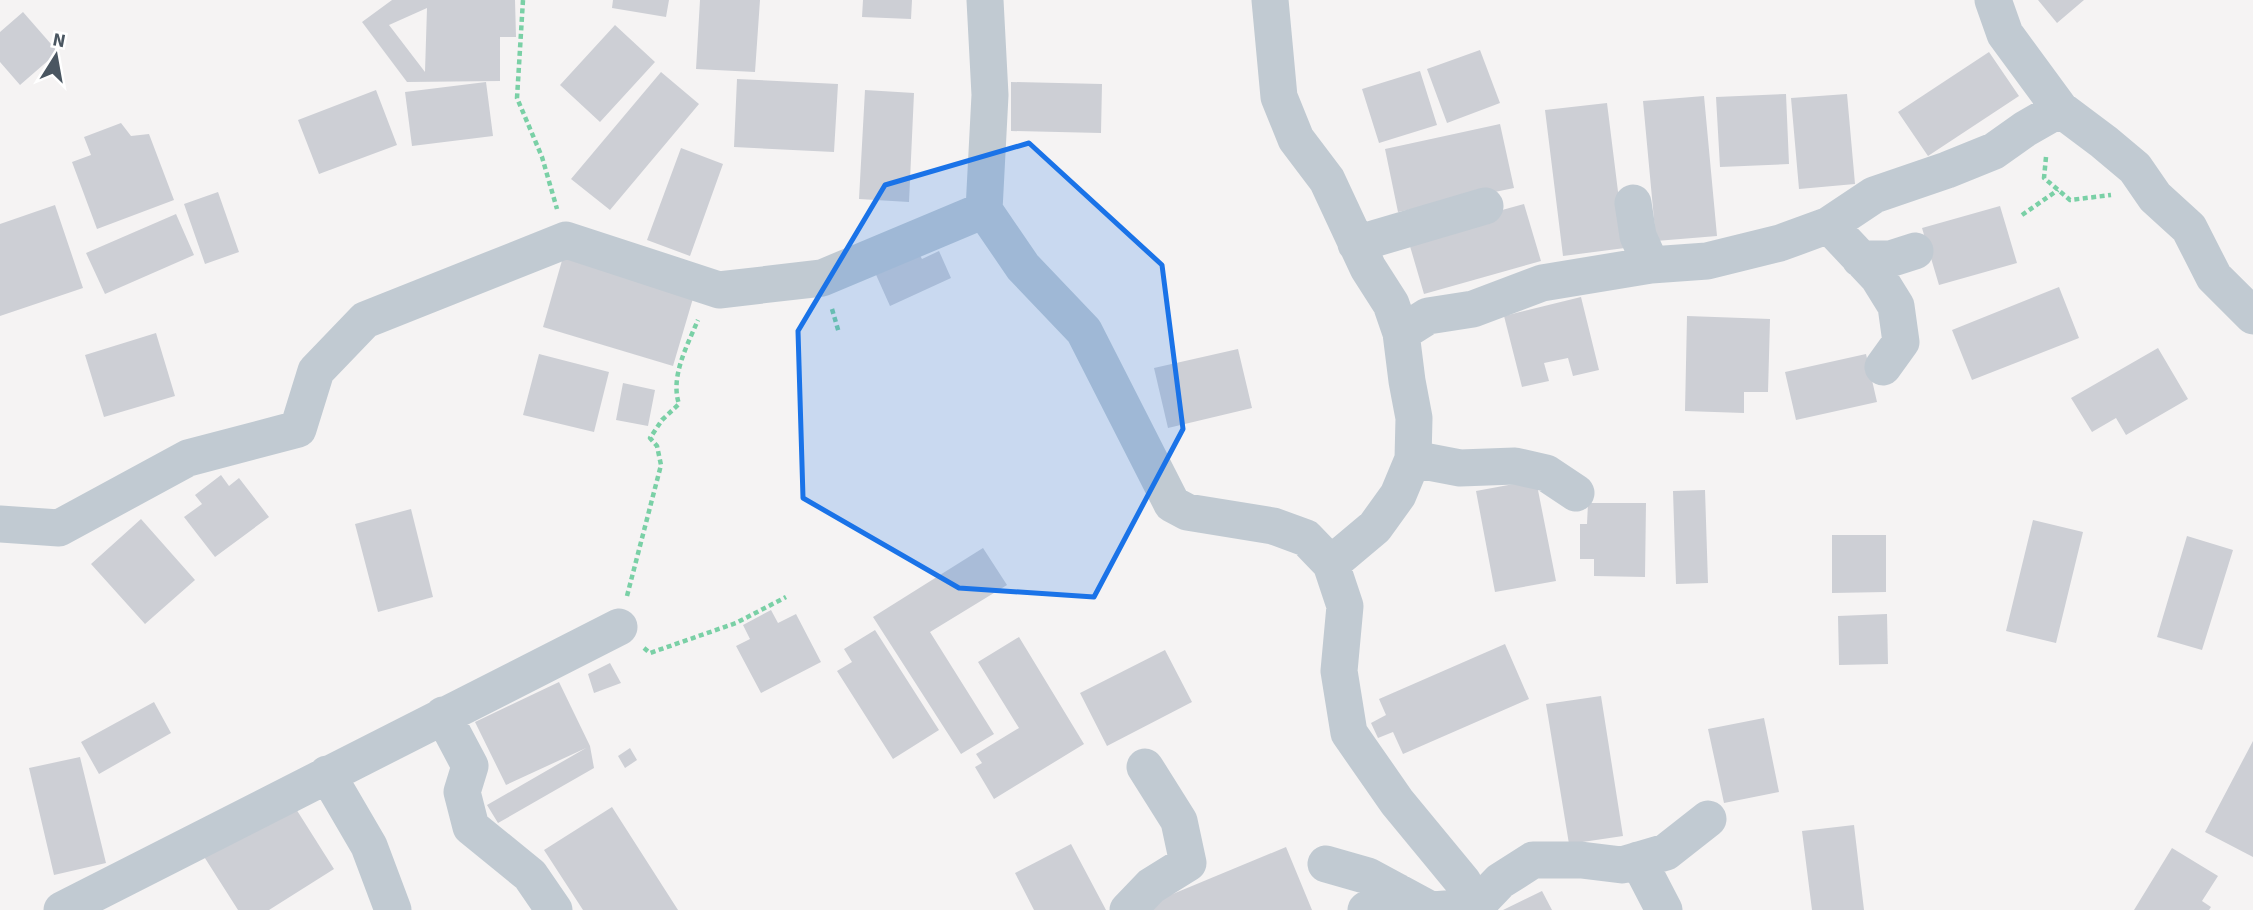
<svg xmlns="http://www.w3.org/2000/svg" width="2253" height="910" font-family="'Source Sans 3',sans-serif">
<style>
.building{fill:#cdcfd5;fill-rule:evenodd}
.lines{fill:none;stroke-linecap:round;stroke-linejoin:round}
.path{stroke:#7ad0a6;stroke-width:4.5;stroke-dasharray:5 3.5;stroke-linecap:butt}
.minor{stroke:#c1cad2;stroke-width:37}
.marked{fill:#1a73e8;fill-opacity:0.2;stroke:#1a73e8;stroke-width:5;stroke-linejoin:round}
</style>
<rect width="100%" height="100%" fill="#f5f3f3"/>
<path class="building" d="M392 0H515L516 37H500V81L407 82 362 22ZM427 8 425 72 389 25Z
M613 0H669L666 17 612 8Z
M700 0H760L755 72 696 69Z
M863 0H912L911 19 862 17Z
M2038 0H2084L2057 23Z
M23 12 58 52 20 85 0 62V32Z
M615 25 655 62 600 122 560 85Z
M1480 50 1500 103 1447 123 1427 69Z
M1989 52 2019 96 1928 156 1898 112Z
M1420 71 1437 125 1379 143 1362 89Z
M661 72 699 104 610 210 571 179Z
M737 79 838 84 834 152 734 147Z
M486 82 493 136 412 146 405 92Z
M1011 82 1102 84 1101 133 1011 131Z
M376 90 397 145 319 174 298 120Z
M865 90 914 93 909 202 859 199Z
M1786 94 1789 164 1720 167 1716 97Z
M1847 94 1855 184 1799 189 1791 98Z
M1704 96 1717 236 1656 241 1643 101Z
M1607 103 1625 248 1563 256 1545 110Z
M121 123 131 136 149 134 174 200 97 229 72 162 91 155 84 137Z
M1500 124 1514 188 1398 212 1385 149Z
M681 148 723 164 690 256 647 240Z
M218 192 239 252 205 264 184 204Z
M1524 204 1541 261 1424 294 1407 236Z
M55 205 83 288 0 316V224Z
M2000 206 2017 263 1939 285 1922 228Z
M176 214 194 255 105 294 86 253Z
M916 248 922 259 939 251 951 278 890 306 873 268Z
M563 257 694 295 673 366 543 327Z
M2059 287 2079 338 1972 380 1952 330Z
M1581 297 1599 370 1573 376 1568 358 1544 363 1549 381 1522 387 1504 316Z
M1687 316 1770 319 1768 392H1744V413L1685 411Z
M156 333 175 396 104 417 85 355Z
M2158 348 2188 399 2126 435 2116 418 2092 432 2071 398Z
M1238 349 1252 408 1168 428 1154 368Z
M539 354 609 372 594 432 523 415Z
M1866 354 1877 402 1796 420 1785 372Z
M623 383 655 390 648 426 616 420Z
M221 475 229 486 239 478 269 517 215 557 184 517 202 504 195 495Z
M1536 480 1556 581 1495 592 1476 491Z
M1705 490 1708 583 1676 584 1673 491Z
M1588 503H1646L1645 577 1594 576V559H1580V524H1587Z
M411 509 433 597 378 612 355 524Z
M141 519 195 580 145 624 91 564Z
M2033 520 2083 532 2056 643 2006 631Z
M1832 535H1886V592L1832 593Z
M2187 536 2233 550 2202 650 2157 637Z
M983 548 1007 585 930 632 994 734 961 754 873 617Z
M771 610 778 623 796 614 821 662 761 693 736 646 750 639 743 625Z
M1887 614 1888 664 1839 665 1838 616Z
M875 630 939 730 893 759 837 671 852 662 844 649Z
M1019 637 1084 744 994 799 975 767 982 763 976 754 1019 728 978 662Z
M1505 644 1529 699 1403 754 1393 732 1378 738 1371 723 1386 715 1379 699Z
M1165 650 1192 702 1107 746 1080 693Z
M610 663 621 683 594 693 588 674Z
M559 682 590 746 594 768 498 823 487 805 586 748 506 785 475 722Z
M1601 696 1623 836 1569 844 1546 704Z
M154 702 171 733 99 774 81 742Z
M1764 718 1779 792 1724 803 1708 729Z
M2253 741V857L2205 832Z
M630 748 637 760 625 768 618 756Z
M80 757 106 863 54 875 29 768Z
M291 801 334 869 269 910H238L203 855Z
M612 807 678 910H583L544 850Z
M1854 825 1864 910H1812L1802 831Z
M1071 844 1106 910H1034L1015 873Z
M1286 847 1312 910H1140L1139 908Z
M2172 848 2218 876 2202 901 2211 907 2209 910H2134Z
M1542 891 1552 910H1503Z"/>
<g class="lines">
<path class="path" d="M523 0 517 98 542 157 557 209
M2046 157 2044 178 2070 200 2111 195
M2022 215 2058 190
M832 309 839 333
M627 596 661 465 657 446 650 438 662 420 679 404C670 377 687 346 698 320
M644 648 650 653 736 623 786 597"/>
<path class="minor" d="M985 0 990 95 984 210 1023 267 1084 331 1172 504 1187 512 1273 526 1306 538 1331 564 1345 606 1339 671 1349 733 1397 802 1463 882 1477 910
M1270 0 1279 97 1296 139 1327 180 1368 268 1391 304 1401 333 1407 381 1414 418 1413 459 1398 495 1375 527 1331 564
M1993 0 2005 34 2060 109 2104 142 2135 168 2155 197 2189 228 2214 277 2253 316
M1633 203 1638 236 1651 265
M1829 225 1878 277 1896 306 1901 342 1883 367
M1356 244 1485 206
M1860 259H1890L1915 251
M1401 333 1428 316 1473 309 1542 283 1651 265 1707 261 1780 243 1829 225 1874 195 1947 170 1994 151 2025 129 2060 109
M1413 459 1460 468 1515 466 1546 473 1576 493
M0 524 59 528 188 458 298 429 316 371 365 320 566 240 719 290 822 278 984 210
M443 715 470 766 462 792 471 827 530 875 554 910
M327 774 369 846 393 910
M1638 860 1664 910
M1326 864 1368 876 1431 910 1475 907 1500 881 1533 860H1581L1622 865 1666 852 1708 819
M62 910 619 627
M1128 910 1151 886 1188 863 1179 821 1145 767
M1366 910 1396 891"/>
</g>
<path class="marked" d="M1029 143 1162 265 1183 429 1094 597 959 588 803 498 798 331 885 185Z"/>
<g transform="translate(56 56) rotate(11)" stroke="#ffffff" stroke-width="5" paint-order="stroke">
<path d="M0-5L12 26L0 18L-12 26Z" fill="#4a5661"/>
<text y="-10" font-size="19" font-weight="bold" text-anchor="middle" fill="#4a5661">N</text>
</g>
</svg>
